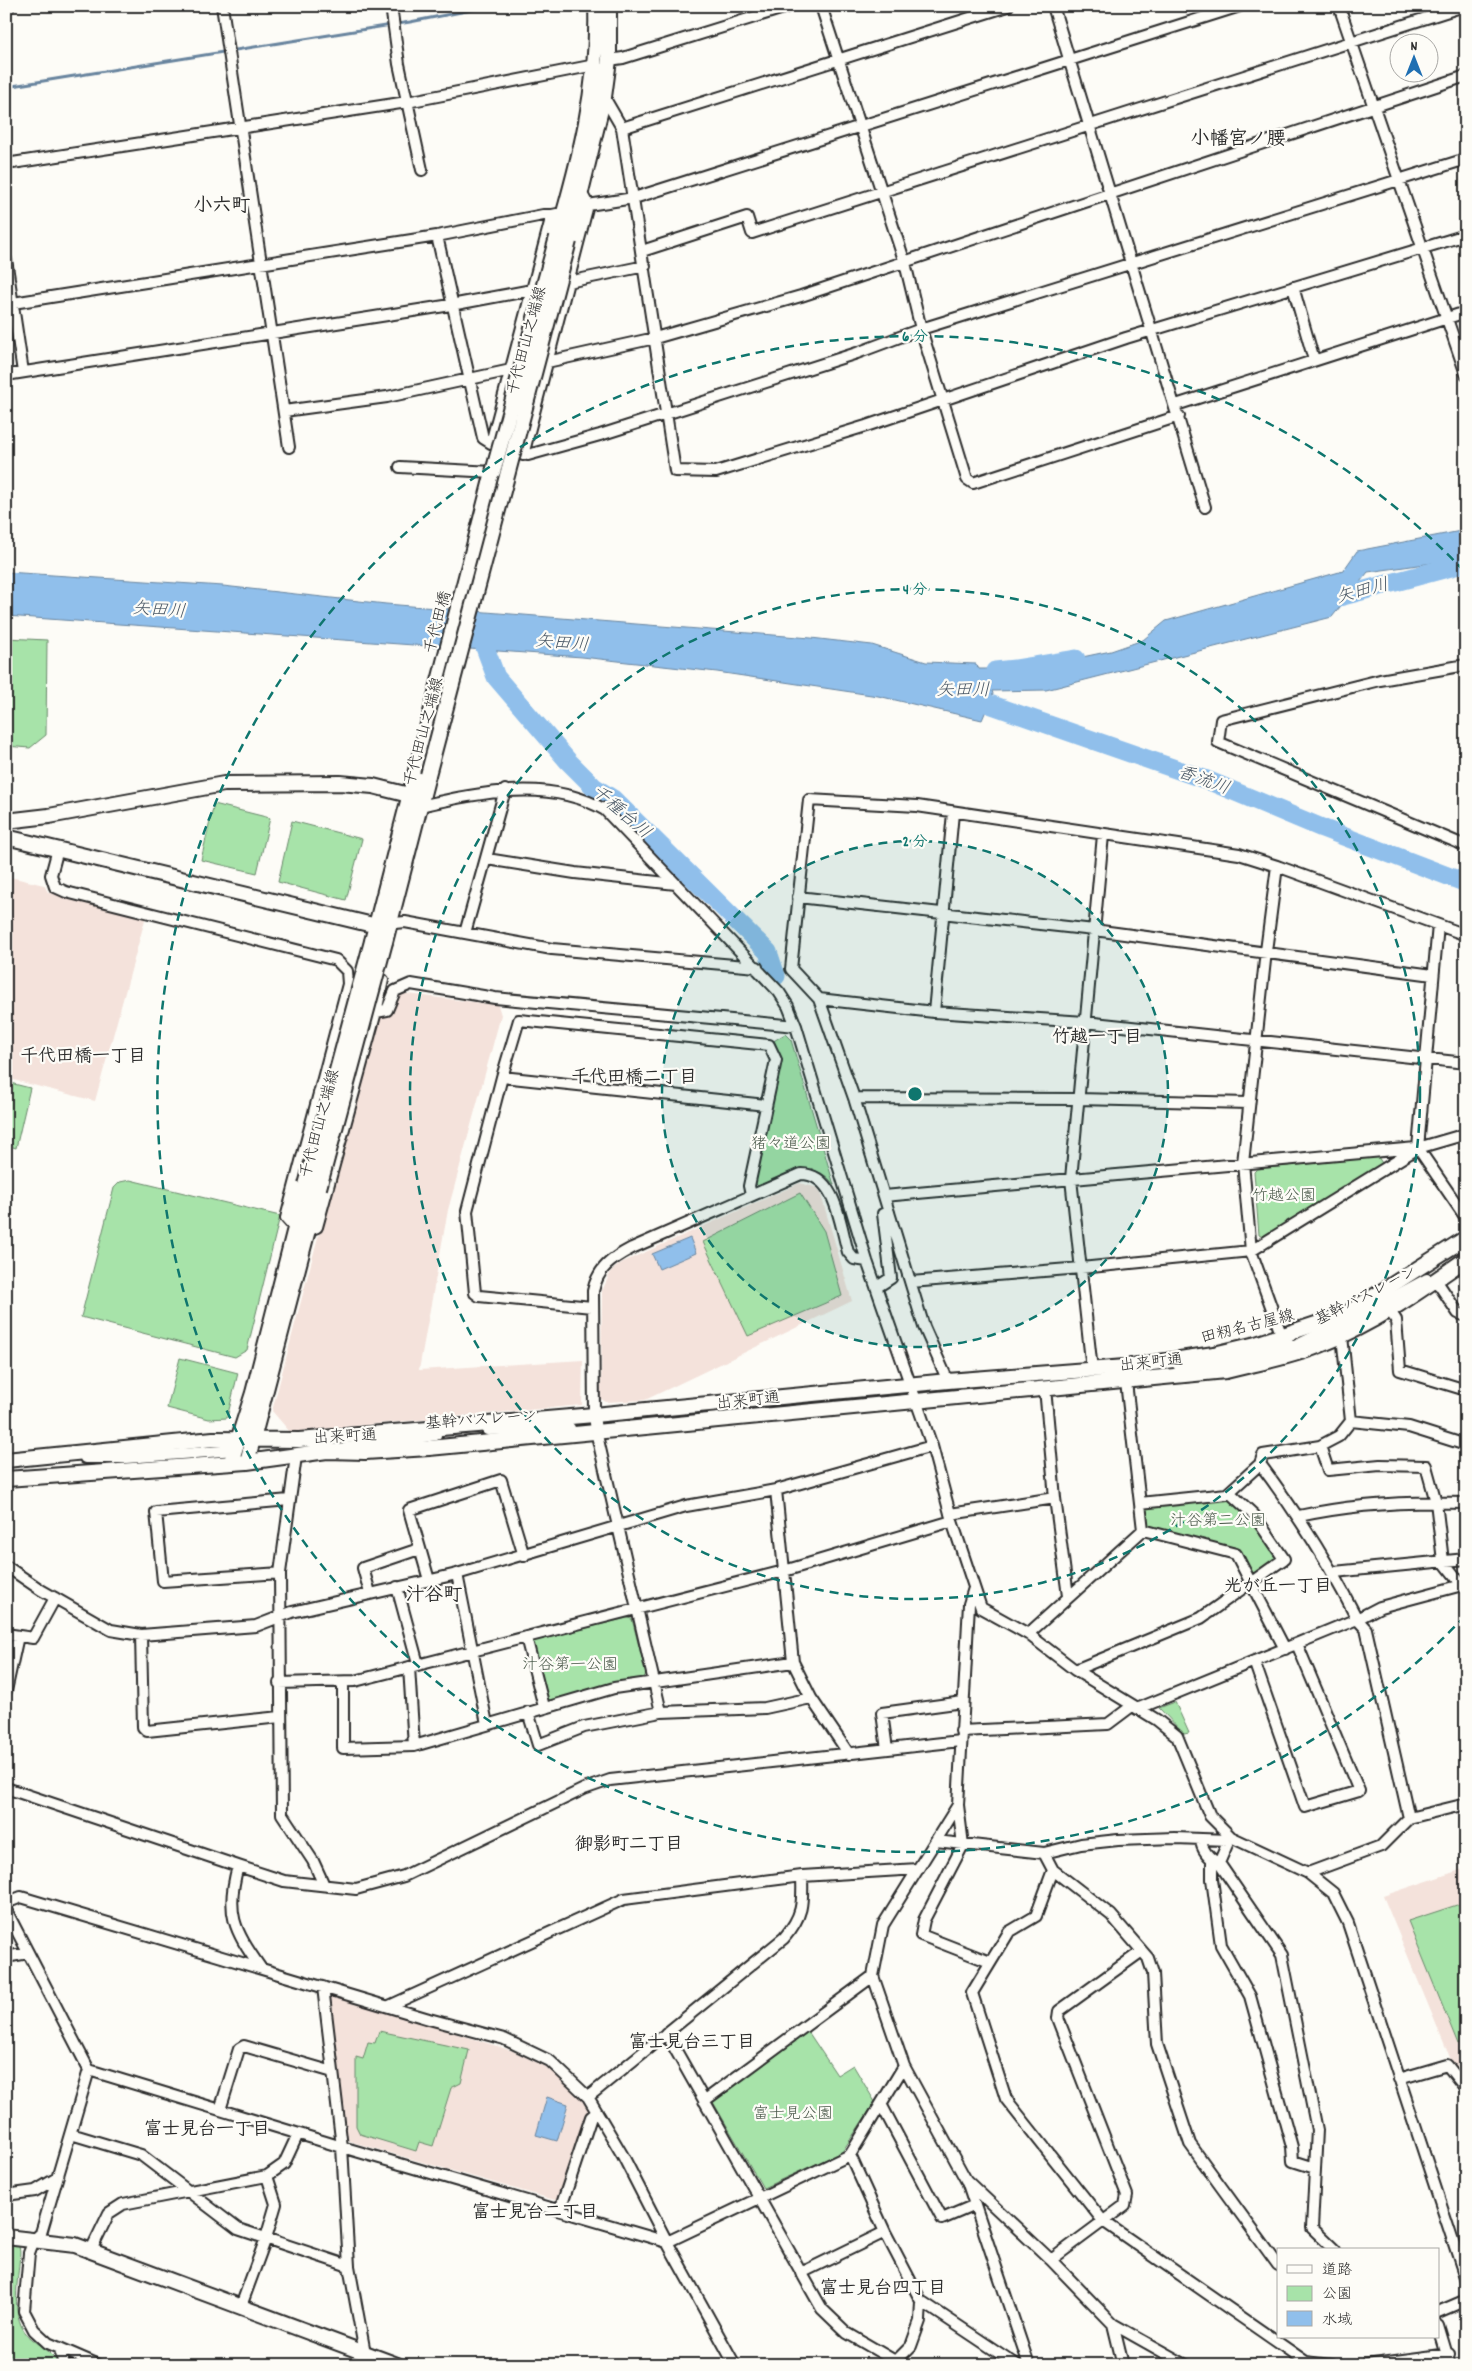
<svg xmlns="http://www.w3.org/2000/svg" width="1472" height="2371" font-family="Dekko,'Klee One',sans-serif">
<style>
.built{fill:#f4e2db}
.green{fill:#a7e3a9;stroke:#69876a}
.water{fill:#90bfeb;stroke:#68849e}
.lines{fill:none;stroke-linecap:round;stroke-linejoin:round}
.stream{stroke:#68849e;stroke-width:3}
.river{stroke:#90bfeb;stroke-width:19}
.street-casing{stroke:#2b2b2b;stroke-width:14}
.secondary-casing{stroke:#2b2b2b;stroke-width:18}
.street{stroke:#fdfcf7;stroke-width:10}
.secondary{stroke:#fdfcf7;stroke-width:14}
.secondary-bridge-casing{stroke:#2b2b2b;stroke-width:18;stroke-linecap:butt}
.secondary-bridge{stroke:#fdfcf7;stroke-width:14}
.ring{fill:none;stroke:#0f766e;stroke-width:2.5;stroke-dasharray:9 6}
.labels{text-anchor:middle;stroke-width:4.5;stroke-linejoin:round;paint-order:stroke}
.street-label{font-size:16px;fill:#2b2b2b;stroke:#fdfcf7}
.park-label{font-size:16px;fill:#4a594a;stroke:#fdfcf7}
.water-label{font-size:18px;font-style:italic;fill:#495765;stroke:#fdfcf7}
.neighbourhood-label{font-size:18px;font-weight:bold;fill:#2b2b2b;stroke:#fdfcf7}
.quarter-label{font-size:19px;font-weight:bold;fill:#2b2b2b;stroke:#fdfcf7}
.centre{fill:#0f766e;stroke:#fdfcf7;stroke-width:2.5}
.ring-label{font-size:15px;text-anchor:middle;font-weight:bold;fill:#0f766e;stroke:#fdfcf7;stroke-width:4.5;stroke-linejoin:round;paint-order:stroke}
</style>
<rect width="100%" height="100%" fill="#fdfcf7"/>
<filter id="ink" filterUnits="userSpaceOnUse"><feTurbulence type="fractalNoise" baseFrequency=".02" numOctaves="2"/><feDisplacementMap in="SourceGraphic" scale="10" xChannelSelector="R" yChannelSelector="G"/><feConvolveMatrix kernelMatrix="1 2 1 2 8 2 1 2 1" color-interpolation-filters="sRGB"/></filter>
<g filter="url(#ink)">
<path class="built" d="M6 876 44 885 48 892 146 916 95 1101 6 1078Z
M383 991 498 1005 501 1015 448 1210 419 1370 583 1360 582 1405 290 1432 272 1411Z
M800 1183 818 1188 821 1195 852 1301 645 1400 606 1402 601 1399 602 1291 611 1271 623 1262Z
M1466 1868V2080L1456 2072 1383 1896Z
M335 1996 513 2051 545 2066 569 2085 590 2110 561 2199 558 2201 349 2141 346 2137 331 1998Z"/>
<path class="green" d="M6 638 47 640 46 735 30 748 6 746Z
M214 804 270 818 257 873 201 860Z
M292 821 362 839 346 900 278 882Z
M785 1034 791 1040 834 1185C814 1156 783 1175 759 1187L755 1183 780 1059 772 1042Z
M6 1082 30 1088 16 1148 6 1145Z
M1378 1157 1382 1163 1381 1166 1265 1238 1259 1235 1254 1172 1257 1169Z
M130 1180 280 1216 247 1350 235 1357 81 1317 114 1188 120 1182Z
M800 1193 824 1231 842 1296 748 1336 703 1242Z
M180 1358 238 1373 227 1418 209 1419 167 1408Z
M1227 1492 1252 1517 1279 1555 1278 1560 1256 1574 1250 1572 1239 1549 1146 1526 1144 1508Z
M627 1618 632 1619 646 1674 643 1679 608 1685 550 1701 546 1699 531 1645 533 1641Z
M1175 1702 1189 1733 1184 1734 1159 1708Z
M1466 1902V2040L1458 2044 1408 1921Z
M807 2030 837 2075 853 2065 875 2102 842 2152 763 2188 713 2102Z
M379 2031 469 2050 461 2083 451 2088 433 2146 419 2142 416 2151 360 2134 356 2126V2057L363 2059 368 2042 375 2043Z
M6 2245 19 2246 20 2252C19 2275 11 2308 23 2329 31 2343 54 2349 57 2365H6Z"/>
<path class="water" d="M1466 530V564L1440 562 1368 572 1332 617 1046 690 992 691 993 694 982 720 878 696 717 672 582 657 6 616V572L223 586 386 604 811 638 872 645 926 662 976 664 979 669H1025L1111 651 1143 640 1166 621 1343 571 1357 551Z
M690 1238 696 1253 659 1269 652 1254Z
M547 2097 568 2104 557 2141 536 2135Z"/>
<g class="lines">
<path class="stream" d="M6 87 410 22 492 6"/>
<path class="river" d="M1324 601 1466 563
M481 637 496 677 568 761 594 787 613 799 768 952 776 976
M995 671 1015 669 1076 659
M968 693 975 699 1207 780 1322 828 1466 883"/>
<defs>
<path id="street" d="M222 6 289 447
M391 6 399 64 422 170
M821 6 905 263 921 329 967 479 973 483 1179 416
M1053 6 1205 507
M1339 6 1466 374
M609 60 623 58 790 6
M604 97 622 128 675 471 716 472 866 426 1126 338 1466 235
M622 128 1008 6
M6 164 407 102 595 65
M582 194 588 205 634 198 1240 6
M437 236 483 438 491 443 528 455 600 435 857 353 921 329 1466 159
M642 251 747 217 752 233 1464 6
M6 259 23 372
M568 282 645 266
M1293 287 1314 360
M13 303 437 236 543 215H552
M547 362 655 338 801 296 1466 76
M6 375 451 305 532 290
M1176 405 1466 312
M284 411 387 397 511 370
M491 443 552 215 557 214
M523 455 588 205
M400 467 493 472
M1466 665 1380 680 1221 720 1218 742 1466 846
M416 803 420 806C479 793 549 777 605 810L779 992 788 1006 796 1026 867 1261 932 1446 952 1521 981 1608 1028 1634 1075 1670 1157 1720 1177 1736 1210 1816 1231 1837 1308 1873 1333 1893 1348 1923 1466 2280
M58 849 51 875 55 887 66 892 336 960 347 971 348 984 286 1218 295 1228
M487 859 575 873 676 884
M1277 866 1266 951 1243 1163 1251 1251 1289 1356
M798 897 1094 930 1433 975
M384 924 405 922 552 949 757 967
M1438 925 1418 1148 1466 1218
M465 933 505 790
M819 999 934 1012 1085 1022 1466 1063
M376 1012 387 1010 395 991 411 984 495 998 796 1026
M934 1012 953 813
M502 1077 467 1211 475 1293 479 1296 592 1307
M854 1098 1078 1099 1249 1103
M751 1195 749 1186 776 1060 769 1045 519 1020 502 1077 766 1105
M884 1196 1416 1148
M307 1231 317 1227 376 1012 383 980 370 976
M1436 1280 1458 1313 1466 1316
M911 1282 1081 1268 1251 1251 1418 1148 1466 1134
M877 1287 891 1278 883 1214 889 1212
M1390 1311 1396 1320 1400 1370 1466 1390
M1282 1352 1364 1313 1427 1279
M1178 1365C1216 1363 1253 1359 1289 1344
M1092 1370 1071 1179 1103 835
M948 1381 924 1327 854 1098 819 999 791 969 809 800 917 806 1239 854 1277 866 1466 935
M1045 1388 1055 1498 1068 1596
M1351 1421 1409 1427 1466 1445
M487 1430 570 1428
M1320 1446 1328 1470 1380 1465 1426 1466 1436 1502 1443 1561 1462 1585
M346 1448 436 1435
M296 1456 280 1573 282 1814 313 1861 324 1885
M85 1458H125L236 1450
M776 1490 793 1662 811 1698 849 1754
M1140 1503 1227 1494 1260 1464 1263 1455 1320 1446 1339 1436 1351 1421 1342 1336 1335 1318
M950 1514 1055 1498
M1299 1516C1354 1504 1410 1501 1466 1503
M1143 1530 1236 1554 1285 1649
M6 1566 41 1590 111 1630 141 1635 256 1626 292 1612 457 1574 686 1506 776 1490 932 1446
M1334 1572 1466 1559
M280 1573 163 1581 156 1512 289 1500
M457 1574 487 1724
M429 1580 409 1510 501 1480 524 1556
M397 1587 418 1664
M974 1588 969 1604 958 1805 883 1925 873 1976 904 2066 966 2180 1051 2260 1113 2324 1186 2365
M370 1593 363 1568 419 1549
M6 1634 33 1638 55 1598
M1028 1634 1143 1530 1126 1382
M141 1635 143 1727 147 1731 280 1717
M526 1637 544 1707
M1254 1661 1305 1807 1359 1791 1297 1644
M409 1667 414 1746
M1075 1670 1201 1618 1284 1559 1254 1515 1229 1492
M343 1682V1748L414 1746 614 1688 793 1662
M279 1683 355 1681 784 1571 952 1521
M6 1691 18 1636
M811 1698 765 1708 661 1712 596 1431 594 1415 593 1291C598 1268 611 1259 632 1248L801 1174C836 1174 840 1225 848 1252L854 1259 867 1261
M1137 1709 1357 1619C1329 1563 1297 1513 1260 1464
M528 1712 538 1745 584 1727 661 1712
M961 1731 1108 1724 1132 1706
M887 1749 882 1713 963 1702
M6 1788 238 1866C225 1913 234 1930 260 1967
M958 1805 963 1845 924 1920 921 1935 990 1962
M1409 1818 1366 1629 1357 1619 1380 1607 1466 1584
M936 1841 1044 1853 1081 1844 1118 1840 1175 1838 1229 1840 1219 1863C1209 1859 1201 1849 1201 1839
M1044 1853 1053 1870 1036 1916 1009 1932 972 1993 1006 2099 1103 2221 1306 2362 1332 2365
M1212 1861V1879L1221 1945 1250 1996 1292 2147 1293 2161 1315 2168
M1219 1863 1282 1955 1317 2130 1312 2228 1335 2250
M238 1866 284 1881 356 1889 404 1876 584 1789 610 1780 960 1741
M1053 1870 1111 1915 1148 1958 1153 1973 1157 2044 1190 2144 1278 2265
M1308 1873 1381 1846 1409 1818 1466 1804
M6 1903 21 1897 429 2019 504 2039 550 2061 588 2097 623 2156 667 2242 735 2365
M6 1910 89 2070 342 2147 667 2242 850 2155 904 2066
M6 1957 28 1953
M323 1987 342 2147 349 2266 365 2353
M389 2006 624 1899 802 1876 918 1869
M666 2033 822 2309 847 2333 902 2365
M89 2070 41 2233 34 2240 29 2253 24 2311 34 2330 48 2343 99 2365
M1399 2079 1447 2065 1466 2089
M588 2097 784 1938C803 1916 803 1904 802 1876
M704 2101 873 1976
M881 2104 942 2219 975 2205
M220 2110 239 2049 244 2046 333 2072
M71 2134 141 2155 238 2229 349 2266
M850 2155 885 2232 921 2301 920 2321 911 2346 892 2365
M967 2181 1029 2365
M6 2195 35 2191 57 2178
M560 2210 591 2117 597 2112
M91 2250 109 2213 123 2204 267 2176 284 2164 298 2134
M1051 2260 1125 2205 1127 2195 1058 2018 1059 2011 1142 1951
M801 2273 885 2232
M921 2301 1017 2365
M241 2306 266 2238 276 2204 267 2176
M1438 2312 1466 2300
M1113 2324 1123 2365
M1438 2325 1450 2365
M60 2349 64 2365
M1365 2365 1449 2354"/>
<path id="secondary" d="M6 6H7
M557 237C579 162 599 85 596 6
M569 241 604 97 609 60V6
M6 821 49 816 224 784 340 783 373 786 409 795
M6 837 377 926
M372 941 493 472
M385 942 428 775
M6 1460 213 1439 299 1440 594 1415 948 1381 1125 1367 1214 1354 1256 1344 1346 1314 1466 1238
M231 1462 253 1393 306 1185
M247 1462 319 1188
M6 1479 247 1462 327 1451 365 1452 429 1448 1226 1371C1257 1363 1288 1358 1318 1346 1372 1325 1419 1292 1466 1259
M6 2237 75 2245 397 2365"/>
</defs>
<use href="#street" class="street-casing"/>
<use href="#secondary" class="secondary-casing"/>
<use href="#street" class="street"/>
<use href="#secondary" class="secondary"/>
<defs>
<path id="secondary-bridge" d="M493 472 557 237
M428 775 569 241
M306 1185 372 941
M319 1188 385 942"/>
</defs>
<use href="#secondary-bridge" class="secondary-bridge-casing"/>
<use href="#secondary-bridge" class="secondary-bridge"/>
</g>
</g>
<circle cx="915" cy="1094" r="253" fill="#0f766e" fill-opacity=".12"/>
<g class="ring">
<circle cx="915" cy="1094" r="253"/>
<circle cx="915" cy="1094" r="505"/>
<path d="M1465 1616A758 758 0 1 1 1465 572"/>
</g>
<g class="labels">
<g class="street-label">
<text transform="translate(525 340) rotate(-75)" y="6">千代田山之端線</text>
<text transform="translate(436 622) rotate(-75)" y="6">千代田橋</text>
<text transform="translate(422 731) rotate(-75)" y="6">千代田山之端線</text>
<text transform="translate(318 1123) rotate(-75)" y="6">千代田山之端線</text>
<text transform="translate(1365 1294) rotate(-27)" y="6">基幹バスレーン</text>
<text transform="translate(1247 1325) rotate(-14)" y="6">田籾名古屋線</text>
<text transform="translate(1151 1361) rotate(-6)" y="6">出来町通</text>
<text transform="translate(748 1399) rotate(-6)" y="6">出来町通</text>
<text transform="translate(481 1418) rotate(-4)" y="6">基幹バスレーン</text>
<text transform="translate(345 1435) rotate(-3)" y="6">出来町通</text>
</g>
<g class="park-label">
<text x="791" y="1148">猪々道公園</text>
<text x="1284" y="1200">竹越公園</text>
<text x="1218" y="1525">汁谷第二公園</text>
<text x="570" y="1669">汁谷第一公園</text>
<text x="793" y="2118">富士見公園</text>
</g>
<g class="water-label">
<text transform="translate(1362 590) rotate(-15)" y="6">矢田川</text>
<text transform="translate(159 609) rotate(4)" y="6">矢田川</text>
<text transform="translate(562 642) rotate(5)" y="6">矢田川</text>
<text x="963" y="695">矢田川</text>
<text transform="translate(1204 779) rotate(20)" y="6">香流川</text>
<text transform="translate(622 811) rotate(41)" y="6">千種台川</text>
</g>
<g class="neighbourhood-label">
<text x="1097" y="1042">竹越一丁目</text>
<text x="83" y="1061">千代田橋一丁目</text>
<text x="634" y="1082">千代田橋二丁目</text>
<text x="1278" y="1591">光が丘一丁目</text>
<text x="629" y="1849">御影町二丁目</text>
<text x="692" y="2047">富士見台三丁目</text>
<text x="207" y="2134">富士見台一丁目</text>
<text x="535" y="2217">富士見台二丁目</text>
<text x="883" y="2293">富士見台四丁目</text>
</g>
<g class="quarter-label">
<text x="1238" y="144">小幡宮ノ腰</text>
<text x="222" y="211">小六町</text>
<text x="434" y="1600">汁谷町</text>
</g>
</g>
<circle cx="915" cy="1094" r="8" class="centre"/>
<g class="ring-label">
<text x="915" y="341">6 分</text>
<text x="915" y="594">4 分</text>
<text x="915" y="846">2 分</text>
</g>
<rect width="1472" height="2371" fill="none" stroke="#fdfcf7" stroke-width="25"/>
<rect x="12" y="12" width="1447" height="2346" fill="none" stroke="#2b2b2b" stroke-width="2" filter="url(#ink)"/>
<rect x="1277" y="2248" width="162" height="90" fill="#fdfcf7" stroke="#a9a8a5"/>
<rect x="1287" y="2265" width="25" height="8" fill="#fdfcf7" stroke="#a9a8a5"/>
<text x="1322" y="2274" font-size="15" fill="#2b2b2b">道路</text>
<rect x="1287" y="2286" width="25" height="15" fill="#a7e3a9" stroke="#a9a8a5"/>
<text x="1322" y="2298" font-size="15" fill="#2b2b2b">公園</text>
<rect x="1287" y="2311" width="25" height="15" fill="#90bfeb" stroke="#a9a8a5"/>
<text x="1322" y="2324" font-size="15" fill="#2b2b2b">水域</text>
<g transform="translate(1414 58)"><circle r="24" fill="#fdfcf7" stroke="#a9a8a5"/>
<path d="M0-4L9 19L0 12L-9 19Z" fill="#1f6fb2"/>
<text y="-8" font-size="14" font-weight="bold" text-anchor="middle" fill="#2b2b2b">N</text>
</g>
</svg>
